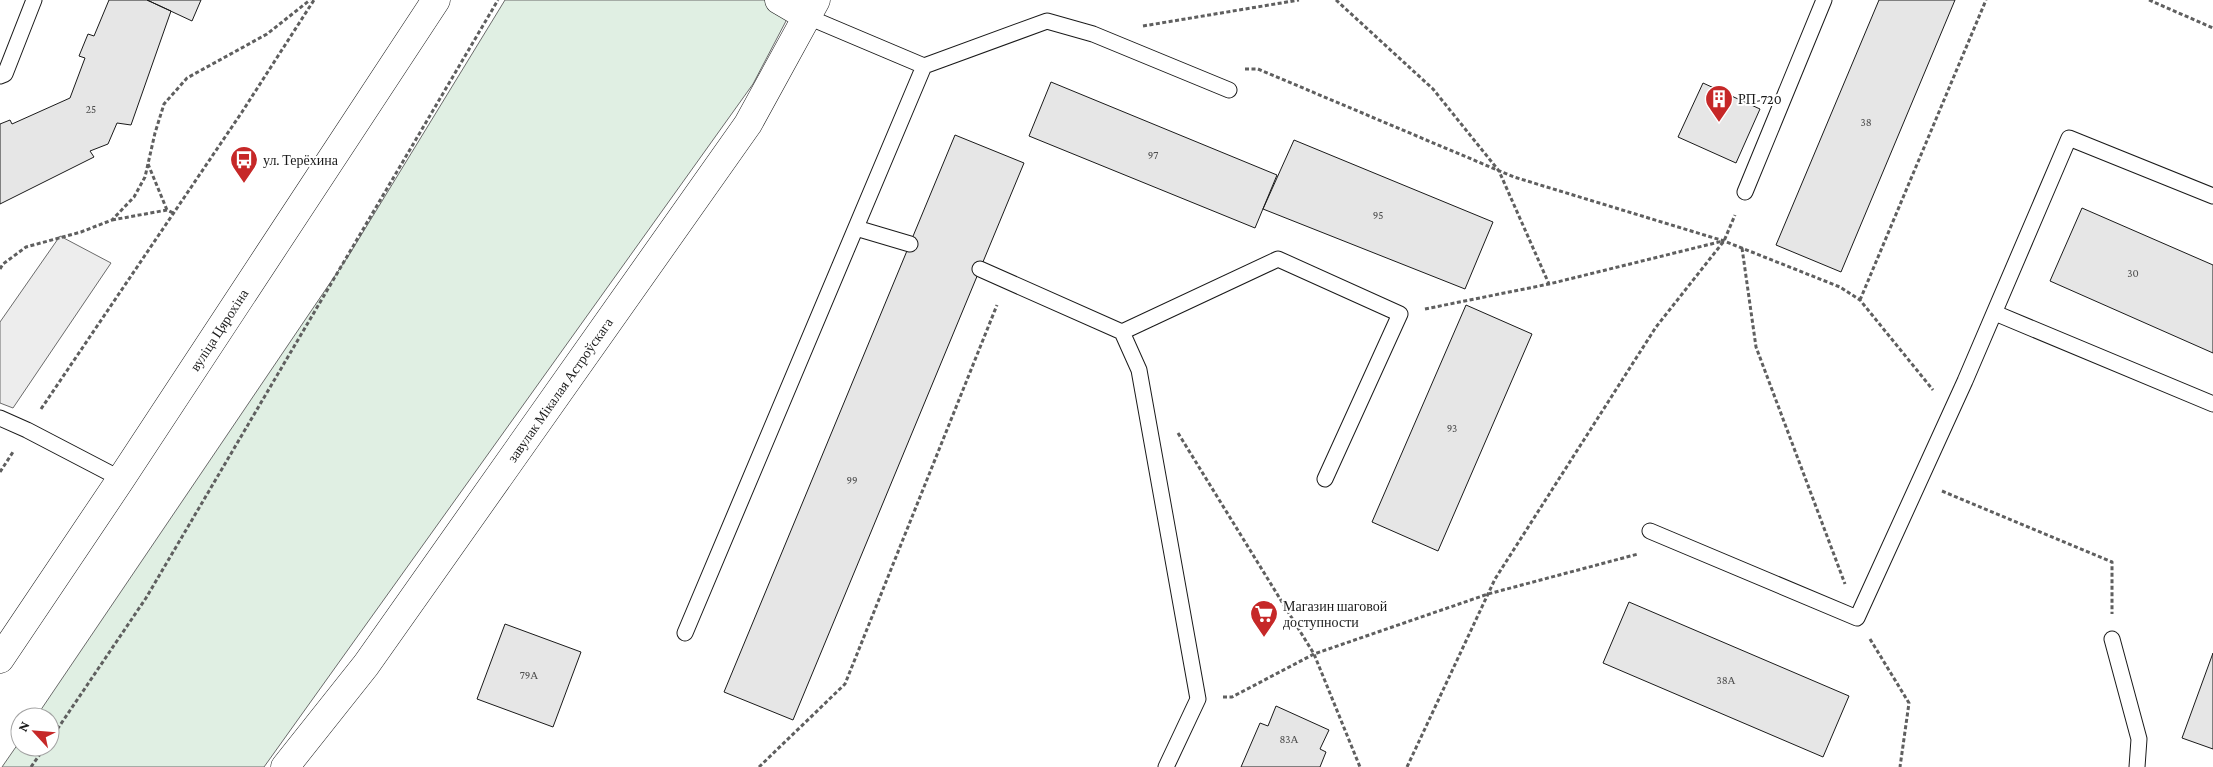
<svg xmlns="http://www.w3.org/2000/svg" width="2213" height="767" font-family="'Crimson Pro',serif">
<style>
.green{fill:#e0efe3;stroke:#6a6a6a}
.parking{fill:#ededed;stroke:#6a6a6a}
.building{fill:#e6e6e6;stroke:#1a1a1a}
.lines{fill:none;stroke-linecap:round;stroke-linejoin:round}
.lane-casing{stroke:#1a1a1a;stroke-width:17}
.street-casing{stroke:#1a1a1a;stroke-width:29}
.secondary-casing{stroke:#1a1a1a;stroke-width:29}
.path{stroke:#5f5f5f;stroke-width:3;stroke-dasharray:4 2.5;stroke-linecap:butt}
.lane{stroke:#fff;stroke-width:15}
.street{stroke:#fff;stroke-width:28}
.secondary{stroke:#fff;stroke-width:28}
.labels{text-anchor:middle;stroke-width:4;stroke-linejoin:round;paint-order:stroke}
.number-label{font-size:11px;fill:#4d4d4d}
.poi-label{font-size:14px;fill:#1a1a1a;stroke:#fff;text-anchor:start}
.street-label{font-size:14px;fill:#1a1a1a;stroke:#fff}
</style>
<rect width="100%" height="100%" fill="#fff"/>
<path class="green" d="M505 0H797L753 84 264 767H2L20 741V747H50V717H36L349 255Z"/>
<path class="parking" d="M60 236 111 263 13 408 0 403V322Z"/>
<path class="building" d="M109 0H147L171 11 131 125 117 123 108 144 90 151 94 157 0 204V124L10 120 12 124 70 98 85 58 79 56 88 34 94 36Z
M147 0H201L192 21Z
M1879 0H1955L1841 272 1776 245Z
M1051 82 1277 175 1255 228 1029 136Z
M1703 83 1760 109 1736 163 1678 137Z
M955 135 1024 163 793 720 724 692Z
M1294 140 1493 222 1465 289 1263 209Z
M2082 208 2213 265V353L2050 281Z
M1466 305 1532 334 1438 551 1372 522Z
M1629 602 1849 696 1823 757 1603 663Z
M505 624 581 652 553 727 477 699Z
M2213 653V749L2182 738Z
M1276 706 1329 730 1320 749 1326 752 1320 767H1241L1260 723 1268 726Z"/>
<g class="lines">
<defs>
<path id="lane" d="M808 17 924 66 1047 21 1093 34 1229 90
M0 76 5 74 34 0
M1745 192 1824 0
M856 228 910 244
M980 269 1122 332 1139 370 1198 699 1166 767
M1995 313 2213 404
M1122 332 1278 259 1400 314 1325 479
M0 418 27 430 121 479
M1650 531 1857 618 1965 381 2069 138 2213 196
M685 633 924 66
M2112 639 2139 739 2137 767"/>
<path id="street" d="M779 0 808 17
M285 767 366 665 748 124 816 0"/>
<path id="secondary" d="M0 659 121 479 436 0"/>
</defs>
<use href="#lane" class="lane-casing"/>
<use href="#street" class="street-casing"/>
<use href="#secondary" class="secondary-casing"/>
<path class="path" d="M1336 0 1433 89 1499 171 1549 284
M2149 0 2213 28
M1143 26 1299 0
M1245 69H1258L1514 177 1724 241 1840 287 1860 300 1933 390
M148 164 167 210
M112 220 167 210 173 213
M1742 248 1756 347 1845 584
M0 269 3 264 26 247 81 232 112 220 134 197 145 177 155 133 164 104 187 78 267 34 310 0
M1860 300 1986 0
M1425 309 1549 284 1723 241
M41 409 242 112 314 0
M1178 433 1314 654 1360 767
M0 472 13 452
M1942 491 2112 562V614
M1870 639 1909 703 1900 767
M1223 697H1232L1314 654 1488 594 1638 554
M50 740 146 598 498 0
M31 767 45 747
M759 767 845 684 997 305
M1407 767 1495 579 1656 327 1724 241 1735 215"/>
<use href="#lane" class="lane"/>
<use href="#street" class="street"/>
<use href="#secondary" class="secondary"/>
</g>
<defs>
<symbol id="building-pin" viewBox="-11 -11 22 30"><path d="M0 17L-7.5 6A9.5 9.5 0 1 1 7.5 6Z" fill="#c62828" stroke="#fff"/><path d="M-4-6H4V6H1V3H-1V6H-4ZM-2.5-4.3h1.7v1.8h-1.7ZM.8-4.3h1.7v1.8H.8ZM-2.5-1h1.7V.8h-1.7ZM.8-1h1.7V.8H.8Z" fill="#fff"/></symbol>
<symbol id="bus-pin" viewBox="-11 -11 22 30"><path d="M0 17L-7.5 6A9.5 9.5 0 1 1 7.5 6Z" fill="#c62828" stroke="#fff"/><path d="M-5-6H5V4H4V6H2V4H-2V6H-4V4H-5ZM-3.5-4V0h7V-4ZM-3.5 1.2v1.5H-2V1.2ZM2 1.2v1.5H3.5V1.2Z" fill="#fff"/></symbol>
<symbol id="supermarket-pin" viewBox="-11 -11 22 30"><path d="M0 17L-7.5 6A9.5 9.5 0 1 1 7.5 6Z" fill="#c62828" stroke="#fff"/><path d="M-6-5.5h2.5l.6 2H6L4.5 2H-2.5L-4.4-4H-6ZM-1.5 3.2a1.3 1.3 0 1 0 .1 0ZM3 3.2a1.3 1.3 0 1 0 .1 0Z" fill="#fff"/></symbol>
</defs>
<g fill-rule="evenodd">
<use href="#building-pin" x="1703" y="83" width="32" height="43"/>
<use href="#bus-pin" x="228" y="144" width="32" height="43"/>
<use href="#supermarket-pin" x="1248" y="598" width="32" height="43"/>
</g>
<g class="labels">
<g class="number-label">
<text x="91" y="113">25</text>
<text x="1866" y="126">38</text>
<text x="1153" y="159">97</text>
<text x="1378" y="219">95</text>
<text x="2133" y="277">30</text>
<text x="1452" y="432">93</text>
<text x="852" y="484">99</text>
<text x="529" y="679">79А</text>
<text x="1726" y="684">38А</text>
<text x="1289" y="743">83А</text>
</g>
<g class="poi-label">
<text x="1738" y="104">РП-720</text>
<text x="263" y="165">ул. Терёхина</text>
<text x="1283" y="611">Магазин шаговой<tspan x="1283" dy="16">доступности</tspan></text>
</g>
<g class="street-label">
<text transform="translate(219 330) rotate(-57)" y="5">вуліца Цярохіна</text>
<text transform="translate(560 390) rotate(-55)" y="5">завулак Мікалая Астроўскага</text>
</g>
</g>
<g transform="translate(35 732) rotate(296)"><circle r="24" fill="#ffffff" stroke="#a3a3a3"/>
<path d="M0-4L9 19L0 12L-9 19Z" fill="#c62828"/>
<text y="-8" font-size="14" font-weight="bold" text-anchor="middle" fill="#1a1a1a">N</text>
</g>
</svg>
